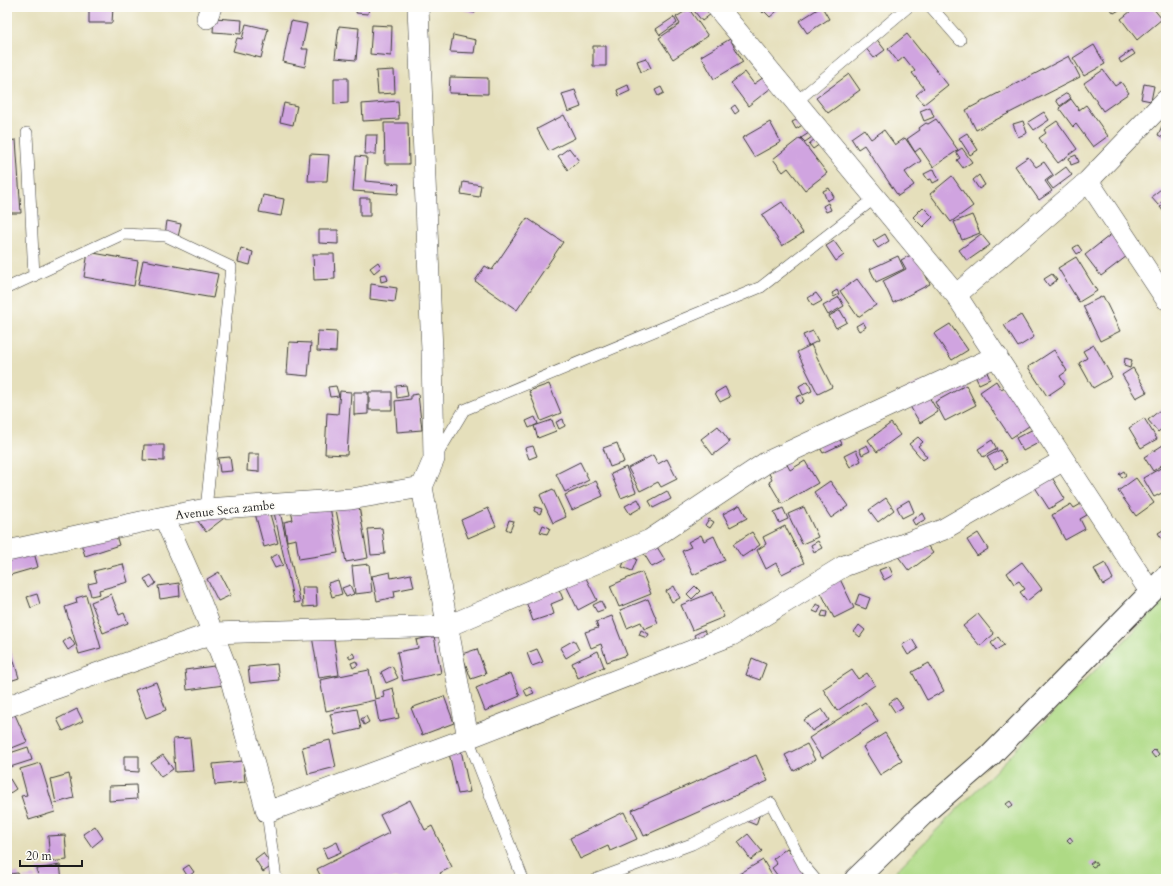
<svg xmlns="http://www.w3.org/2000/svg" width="1173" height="886" font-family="Cardo,serif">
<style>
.green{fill:#aeda85;stroke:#657b50}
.building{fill:#d0a4e0}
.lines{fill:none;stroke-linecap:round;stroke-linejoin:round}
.service-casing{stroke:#3a3934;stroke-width:12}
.minor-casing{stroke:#3a3934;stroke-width:22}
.tertiary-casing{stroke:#3a3934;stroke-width:24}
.service{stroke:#fff;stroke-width:11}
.minor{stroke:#fff;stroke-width:21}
.tertiary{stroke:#fff;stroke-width:22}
.labels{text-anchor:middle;stroke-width:4;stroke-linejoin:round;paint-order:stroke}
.street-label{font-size:12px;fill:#1c1c1c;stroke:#fdfcf7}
</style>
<rect width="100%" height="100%" fill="#fdfcf7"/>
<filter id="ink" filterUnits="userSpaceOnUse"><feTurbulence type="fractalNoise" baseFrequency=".025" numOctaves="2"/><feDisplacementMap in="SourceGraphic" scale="8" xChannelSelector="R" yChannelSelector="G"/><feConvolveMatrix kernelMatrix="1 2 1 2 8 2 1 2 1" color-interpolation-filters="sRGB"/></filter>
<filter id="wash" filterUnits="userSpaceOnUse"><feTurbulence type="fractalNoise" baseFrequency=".012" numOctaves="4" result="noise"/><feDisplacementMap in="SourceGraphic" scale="16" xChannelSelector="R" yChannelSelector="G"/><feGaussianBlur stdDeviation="0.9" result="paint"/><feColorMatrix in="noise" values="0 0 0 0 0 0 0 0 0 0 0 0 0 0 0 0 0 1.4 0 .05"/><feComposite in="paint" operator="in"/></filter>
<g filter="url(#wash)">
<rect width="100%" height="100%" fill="#e5dfbb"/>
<path class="green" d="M1166 599V879H888Z"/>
<g id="blocks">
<path class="building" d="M89 7H113L112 23H89Z
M357 7H369L368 14 356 13Z
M465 7H477L475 13 464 10Z
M691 7H705L711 14 702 21Z
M758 7H782L770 17 764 11 763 13Z
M821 7H822L829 19 807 33 799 21Z
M1109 7H1119L1121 9 1114 13Z
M1136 7H1152L1162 19 1137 40 1121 19Z
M689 9 708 36 673 59 659 38 680 24 676 17Z
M674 17 677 23 660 35 656 29Z
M214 18 242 20 241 34 213 32Z
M291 21 307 24 302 49H308L305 67 283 62Z
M246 24 268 29 261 58 233 51 237 38 242 39Z
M372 25 392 26 391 56 370 54Z
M339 26 359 28 356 60 335 58Z
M907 34 948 85 924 104 916 95 924 88 912 73 915 71 904 57 898 62 888 49Z
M453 35 476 40 474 53 450 52Z
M875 37 885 50 874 58 863 45Z
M730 39 743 62 714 79 701 56Z
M1094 45 1105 64 1084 76 1073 58Z
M593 46H606V66H593Z
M1132 50 1135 54 1121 63 1119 59Z
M1069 56 1080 77 976 130 966 110Z
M646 58 651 68 641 72 637 61Z
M394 70 395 93 378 94 376 71Z
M1103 70 1115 86 1121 82 1129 93 1103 111 1084 83Z
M745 72 754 84 764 77 771 88 748 106 731 83Z
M849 74 860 90 828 113 816 98Z
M450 77 488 78V94L449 93Z
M334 78H348V103L334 104Z
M1144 84 1154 86 1151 101 1141 99Z
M628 85 630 91 619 96 617 90Z
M661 87 664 93 658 96 655 90Z
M575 90 581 107 568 112 562 94Z
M1067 93 1071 98 1060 106 1056 100Z
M1071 99 1079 110 1086 105 1108 136 1093 147 1076 124 1073 127 1059 108Z
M398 101 399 119 363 121 362 104Z
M284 103 297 106 293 125 280 122Z
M735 105 739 111 735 114 731 108Z
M930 107 934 117 924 121 920 111Z
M1044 112 1049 120 1034 130 1028 122Z
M564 115 575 138 549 151 537 129Z
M800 118 804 124 796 129 792 122Z
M936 119 958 150 933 167 920 148 915 152 907 139 920 130 919 128 926 123 928 124Z
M1023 121 1027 133 1018 137 1013 124Z
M1057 121 1077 149 1058 163 1039 138 1046 133 1044 130Z
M770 122 781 142 754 157 742 138Z
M384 123H408L409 164H385Z
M1162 126 1166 128V139L1158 135Z
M864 129 871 139 884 130 895 145 905 138 921 161 905 172 914 185 898 196 864 145 858 149 851 138Z
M809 133 812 137 805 142 801 138Z
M967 133 978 150 970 155 959 138Z
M366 135H377L376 154H365Z
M800 138 827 173 805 190 788 168 783 172 773 159Z
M816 138 820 144 813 149 809 144Z
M16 140 21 213H7V141Z
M569 148 579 161 568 170 558 156Z
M962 148 972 162 963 168 957 160 960 158 956 152Z
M310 154 329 155 327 181H308Z
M1076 155 1079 162 1071 165 1069 158Z
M356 156 367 157 365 181 399 184 398 194 353 191Z
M1028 157 1036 167 1044 162 1053 175 1045 181 1052 191 1039 200 1015 166Z
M1066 167 1072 175 1053 189 1047 181Z
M934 169 939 180 933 183 931 179 928 180 924 174Z
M979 175 985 185 979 189 973 180Z
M952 176 973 206 951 222 930 194Z
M463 182 481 185 479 197 461 194Z
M829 188 834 197 827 201 823 191Z
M1161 189 1166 194V199L1158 205 1151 197Z
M263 195 284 199 281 216 259 212Z
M360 198H370V216H360Z
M782 202 803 233 782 246 762 215Z
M828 203 831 210 826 212 823 206Z
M1166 203V210L1164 212 1160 207Z
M923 207 933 217 923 227 913 217Z
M972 215 980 233 962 240 954 222Z
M527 218 563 242 517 310 475 281 485 266 492 270Z
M167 221 181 224 178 237 165 235Z
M319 230H338V244L319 243Z
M1114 232 1131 253 1101 276 1085 255Z
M885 234 889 241 878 248 873 241Z
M981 234 990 245 967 261 959 250Z
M834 241 844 255 836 261 826 246Z
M1078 245 1082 251 1077 254 1073 248Z
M241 248 253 252 250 265 238 262Z
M88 252 138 261 134 286 84 277Z
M915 253 930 284 893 303 883 281 906 269 901 260Z
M313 254H334L335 279 314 280Z
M898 256 904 269 876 282 870 269Z
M1076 257 1097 291 1079 302 1058 268Z
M143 260 218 274 213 298 138 285Z
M378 262 381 267 374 273 370 268Z
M386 274 388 280 381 282 380 275Z
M1052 274 1057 280 1049 286 1044 279Z
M857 279 876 305 858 317 840 291Z
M371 284 397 288 395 302 370 299Z
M837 290 839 294 834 297 832 293Z
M816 293 822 301 813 306 808 298Z
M1103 296 1120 331 1100 341 1083 306Z
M839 297 844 306 828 315 823 306Z
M840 310 847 322 836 328 829 316Z
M1021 315 1034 337 1018 347 1004 325Z
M863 322 866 327 859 331 856 326Z
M950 324 968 350 952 360 934 334Z
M318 331 337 332 336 352 317 351Z
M813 331 818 341 808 346 803 335Z
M289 342 311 343 308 376 287 374Z
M811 345 832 387 818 394 797 352Z
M1094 345 1112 377 1093 388 1079 363 1087 358 1083 351Z
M1054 350 1067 371 1060 376 1065 384 1047 396 1028 367Z
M1125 358 1132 360 1130 368 1124 366Z
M985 368 990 379 979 384 974 374Z
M1133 368 1147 392 1136 398 1122 375Z
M808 381 812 391 803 395 799 386Z
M996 381 1001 389 1007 386 1032 424 1011 438 980 392Z
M920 382 938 412 920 423 902 393Z
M549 384 561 413 541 421 529 391Z
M406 385 408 396 397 398 396 386Z
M966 385 976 405 945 421 935 402Z
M336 386 339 396 330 397 328 387Z
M725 387 730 397 720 402 715 393Z
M340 391 351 392 347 455 325 454 327 413 338 414Z
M354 392H368V414L354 415Z
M369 392H392V410H369Z
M418 394 422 430 397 432 395 401 411 399V395Z
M801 395 804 401 799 404 796 397Z
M1166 405V425L1158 432 1148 420Z
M535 417 538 424 529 428 526 421Z
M1144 418 1157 439 1141 448 1129 428Z
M563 419 565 426 559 429 556 422Z
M552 420 556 431 538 438 534 426Z
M891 423 900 435 877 452 868 440Z
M718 426 730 442 713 455 701 439Z
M1039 426 1046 439 1023 451 1016 438Z
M834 427 842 444 823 453 814 437Z
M918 437 923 442 918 446 927 457 923 460 909 444Z
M992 440 997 449 983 457 978 449Z
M617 443 624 462 610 467 603 448Z
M144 445H164V461L143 460Z
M867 445 870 451 862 455 859 449Z
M1163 445 1166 449V462L1153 471 1144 457Z
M533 446 537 456 529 459 525 448Z
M856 450 861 461 850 467 844 456Z
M1000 450 1007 462 995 469 987 457Z
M248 454H259V472L247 471Z
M653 455 658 464 667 459 677 479 661 487 658 482 640 491 628 468Z
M230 457 232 471 220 472 218 458Z
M785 461 790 470 805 461 818 483 782 504 769 482 772 480 768 471Z
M580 462 589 480 565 492 556 474Z
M1166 465V491L1154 497 1143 478Z
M626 467 636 492 621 498 611 474Z
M1124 471 1126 475 1122 478 1119 474Z
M1050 474 1065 499 1049 509 1029 478Z
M1136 478 1154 503 1136 516 1118 491Z
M596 481 603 496 572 510 565 495Z
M830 481 848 506 831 518 814 492Z
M553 489 566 517 553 523 540 495Z
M667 491 671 499 653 508 649 501Z
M328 495 338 553 299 559 296 539 287 541 284 522 293 520 289 502Z
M357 495 368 558 346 562 334 499Z
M221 497 232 512 206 532 194 516Z
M277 498 300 602 294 603 271 499Z
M886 498 894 510 878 522 869 510Z
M638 499 642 507 630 514 625 506Z
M909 500 914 512 902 518 897 507Z
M267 503 278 543 264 547 253 506Z
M1071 504 1074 508 1081 504 1087 515 1080 519 1085 529 1065 540 1052 515Z
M740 505 747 518 730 527 723 514Z
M535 507 542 509 540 514 534 511Z
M804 507 818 537 802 544 788 514Z
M488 508 496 526 468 538 461 520Z
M783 508 788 519 779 523 774 512Z
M923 513 926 519 915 525 912 520Z
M709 519 714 522 710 528 705 525Z
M111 520 119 545 85 556 77 531Z
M509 520 514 521 510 531 506 529Z
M543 525 550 528 547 534 540 532Z
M785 526 804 563 782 574 776 563 766 569 757 550 766 544 763 537Z
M382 528 385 554 371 555 368 529Z
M1166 528V541L1164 542 1158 533Z
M752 532 760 545 742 557 733 544Z
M918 533 933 553 909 571 897 555Z
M978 533 988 549 977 556 967 540Z
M701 535 704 541 714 536 725 560 693 575 682 551 691 547 688 542Z
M818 541 822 548 814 552 811 545Z
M31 542 38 567 7 576V548Z
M654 542 665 560 652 567 641 549Z
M278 554 283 565 275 568 270 558Z
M627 555 637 559 632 571 622 567Z
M1022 562 1042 589 1027 601 1020 592 1025 589 1019 581 1014 584 1007 573Z
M1105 563 1113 579 1103 585 1094 569Z
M123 564 128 582 99 590 100 594 91 596 88 584 97 582 94 571Z
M369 564 372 592 355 594 352 566Z
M889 566 893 575 884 580 879 570Z
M219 572 231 595 218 601 207 579Z
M390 572 391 578 411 574 414 587 394 591 395 597 377 601 372 576Z
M583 572 597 600 578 610 564 581Z
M642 572 651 594 619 607 610 586Z
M151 575 156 583 150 588 144 579Z
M838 575 854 608 834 618 817 585Z
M555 579 563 599 551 604 554 614 533 621 522 591Z
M338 580 342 594 332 597 328 583Z
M179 583 180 596 160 599 158 586Z
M350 585 354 594 346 597 342 588Z
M674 586 680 598 672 602 666 591Z
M695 586 700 591 692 599 687 594Z
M302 587H316L317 606 303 607Z
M713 592 724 617 692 630 681 605Z
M37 594 40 604 31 608 27 597Z
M111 594 119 615 124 613 128 623 103 633 91 602Z
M859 594 870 598 866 609 855 605Z
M86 595 101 648 79 654 65 607 77 603 76 598Z
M648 599 658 623 644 629 641 622 627 628 620 610Z
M601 601 605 609 597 612 593 605Z
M816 604 821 606 818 613 813 611Z
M823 611 827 612 826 617 821 616Z
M978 614 994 634 980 646 963 626Z
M612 616 627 655 607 662 601 644 591 648 585 632 598 628 596 622Z
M859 625 865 630 860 637 854 632Z
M332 627 339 675 319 678 311 630Z
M641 630 649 634 647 638 639 635Z
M704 630 708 638 698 643 694 635Z
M434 636 441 673 403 681 397 652 418 648 416 640Z
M70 637 75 645 68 650 63 642Z
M998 637 1004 645 996 650 991 643Z
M7 638 19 678 7 682Z
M912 639 918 649 908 655 902 645Z
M574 640 579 650 566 658 560 648Z
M477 649 486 674 471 679 462 654Z
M537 649 543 662 532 666 527 653Z
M598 651 604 667 578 678 572 663Z
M353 653 355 657 350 659 348 656Z
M752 658 766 664 760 680 746 675Z
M356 661 358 665 353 668 351 663Z
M929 663 944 691 927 700 912 672Z
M277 664 279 680 250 683 248 667Z
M221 665 224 685 187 690 185 670Z
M392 666 398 678 386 683 381 672Z
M369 670 375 699 384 697 383 691 393 688 399 718 379 722 375 700 326 711 320 680Z
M852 670 858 679 867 673 875 685 837 711 823 689Z
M511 673 520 696 485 711 476 688Z
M156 682 166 710 146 718 135 690Z
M530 687 534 693 527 696 524 690Z
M444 696 454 723 422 735 411 708Z
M896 698 903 707 895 712 889 703Z
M865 702 878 721 822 758 809 738Z
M77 709 83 721 63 731 57 719Z
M357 709 361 729 335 735 330 714Z
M822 709 829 720 812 731 804 720Z
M13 710 27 742 7 750V713Z
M366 716 369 722 364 725 361 719Z
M885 733 902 761 880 775 863 747Z
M190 738 193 771 175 772 173 739Z
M330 740 336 767 308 774 302 747Z
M807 744 815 760 794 771 785 755Z
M28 747 32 760 7 768V754Z
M1155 749 1159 754 1155 758 1151 753Z
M461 750 470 792 458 794 449 753Z
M163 755 173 769 161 777 151 763Z
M756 755 768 781 644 836 632 810Z
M124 756H139V772L124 771Z
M243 761 245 782 215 785 213 764Z
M40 763 55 812 29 820 21 796 27 795 20 769Z
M69 774 74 798 56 803 51 779Z
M10 779 16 789 7 795V781Z
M136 785 137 799 109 801V786Z
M410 800 425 830 432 826 452 867 440 873 443 879H322L317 869 389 833 380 815Z
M1010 801 1013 805 1009 808 1006 804Z
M624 812 637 839 610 851 608 846 580 859 570 838Z
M760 813 756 825 744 820Z
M95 826 103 838 92 847 83 834Z
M748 834 762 851 751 860 738 842Z
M65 835 67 860 50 862 48 836Z
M1070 837 1073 841 1070 843 1067 840Z
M337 842 341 852 327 858 323 849Z
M787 848 792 855 795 852 808 870 796 879H780L772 868 777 864 773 859Z
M263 853 272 866 263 872 255 859Z
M763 860 774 879H742L739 874Z
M1094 861 1097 865 1093 867 1090 864Z
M60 865 62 879H38L37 869Z
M189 865 194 872 188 877 183 869Z
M18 873 20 879H9V874Z
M35 876 36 879H23V878Z"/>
</g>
</g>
<g filter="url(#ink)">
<use href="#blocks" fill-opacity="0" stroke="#3a3934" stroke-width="1"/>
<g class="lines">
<defs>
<path id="service" d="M931 7 960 40
M796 102 908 7
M27 133 34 276
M7 288 123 234 166 236 231 267 206 509
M437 455 464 410 761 287 875 198
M468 738 523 879
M267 812 276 879
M597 879 692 844 771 803 804 866 815 879"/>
<path id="minor" d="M418 7 432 351 434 459 422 487 468 738
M717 7 956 295 1151 593
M207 18 211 7
M1088 181 1166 299
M956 295 1088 181 1166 100
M164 517 192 580 231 680 267 812 468 738 732 635 844 566 942 530 1064 460
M7 551 164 517 206 509 351 499 422 487
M7 707 42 693 213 633 448 626 650 540 767 462 997 356"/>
<path id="tertiary" d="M856 879 922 815 990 756 1166 577"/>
</defs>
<use href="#service" class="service-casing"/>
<use href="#minor" class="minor-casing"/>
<use href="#tertiary" class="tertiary-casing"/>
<use href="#service" class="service"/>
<use href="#minor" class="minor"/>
<use href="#tertiary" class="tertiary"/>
</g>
</g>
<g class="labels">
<g class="street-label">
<text transform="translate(225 510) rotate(-6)" y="4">Avenue Seca zambe</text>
</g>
</g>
<rect width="1173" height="886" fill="none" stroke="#fdfcf7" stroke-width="24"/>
<path d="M20 860v6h62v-6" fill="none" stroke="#1c1c1c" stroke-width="2"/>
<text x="26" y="860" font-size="12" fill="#1c1c1c" stroke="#fdfcf7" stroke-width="3" paint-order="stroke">20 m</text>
</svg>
